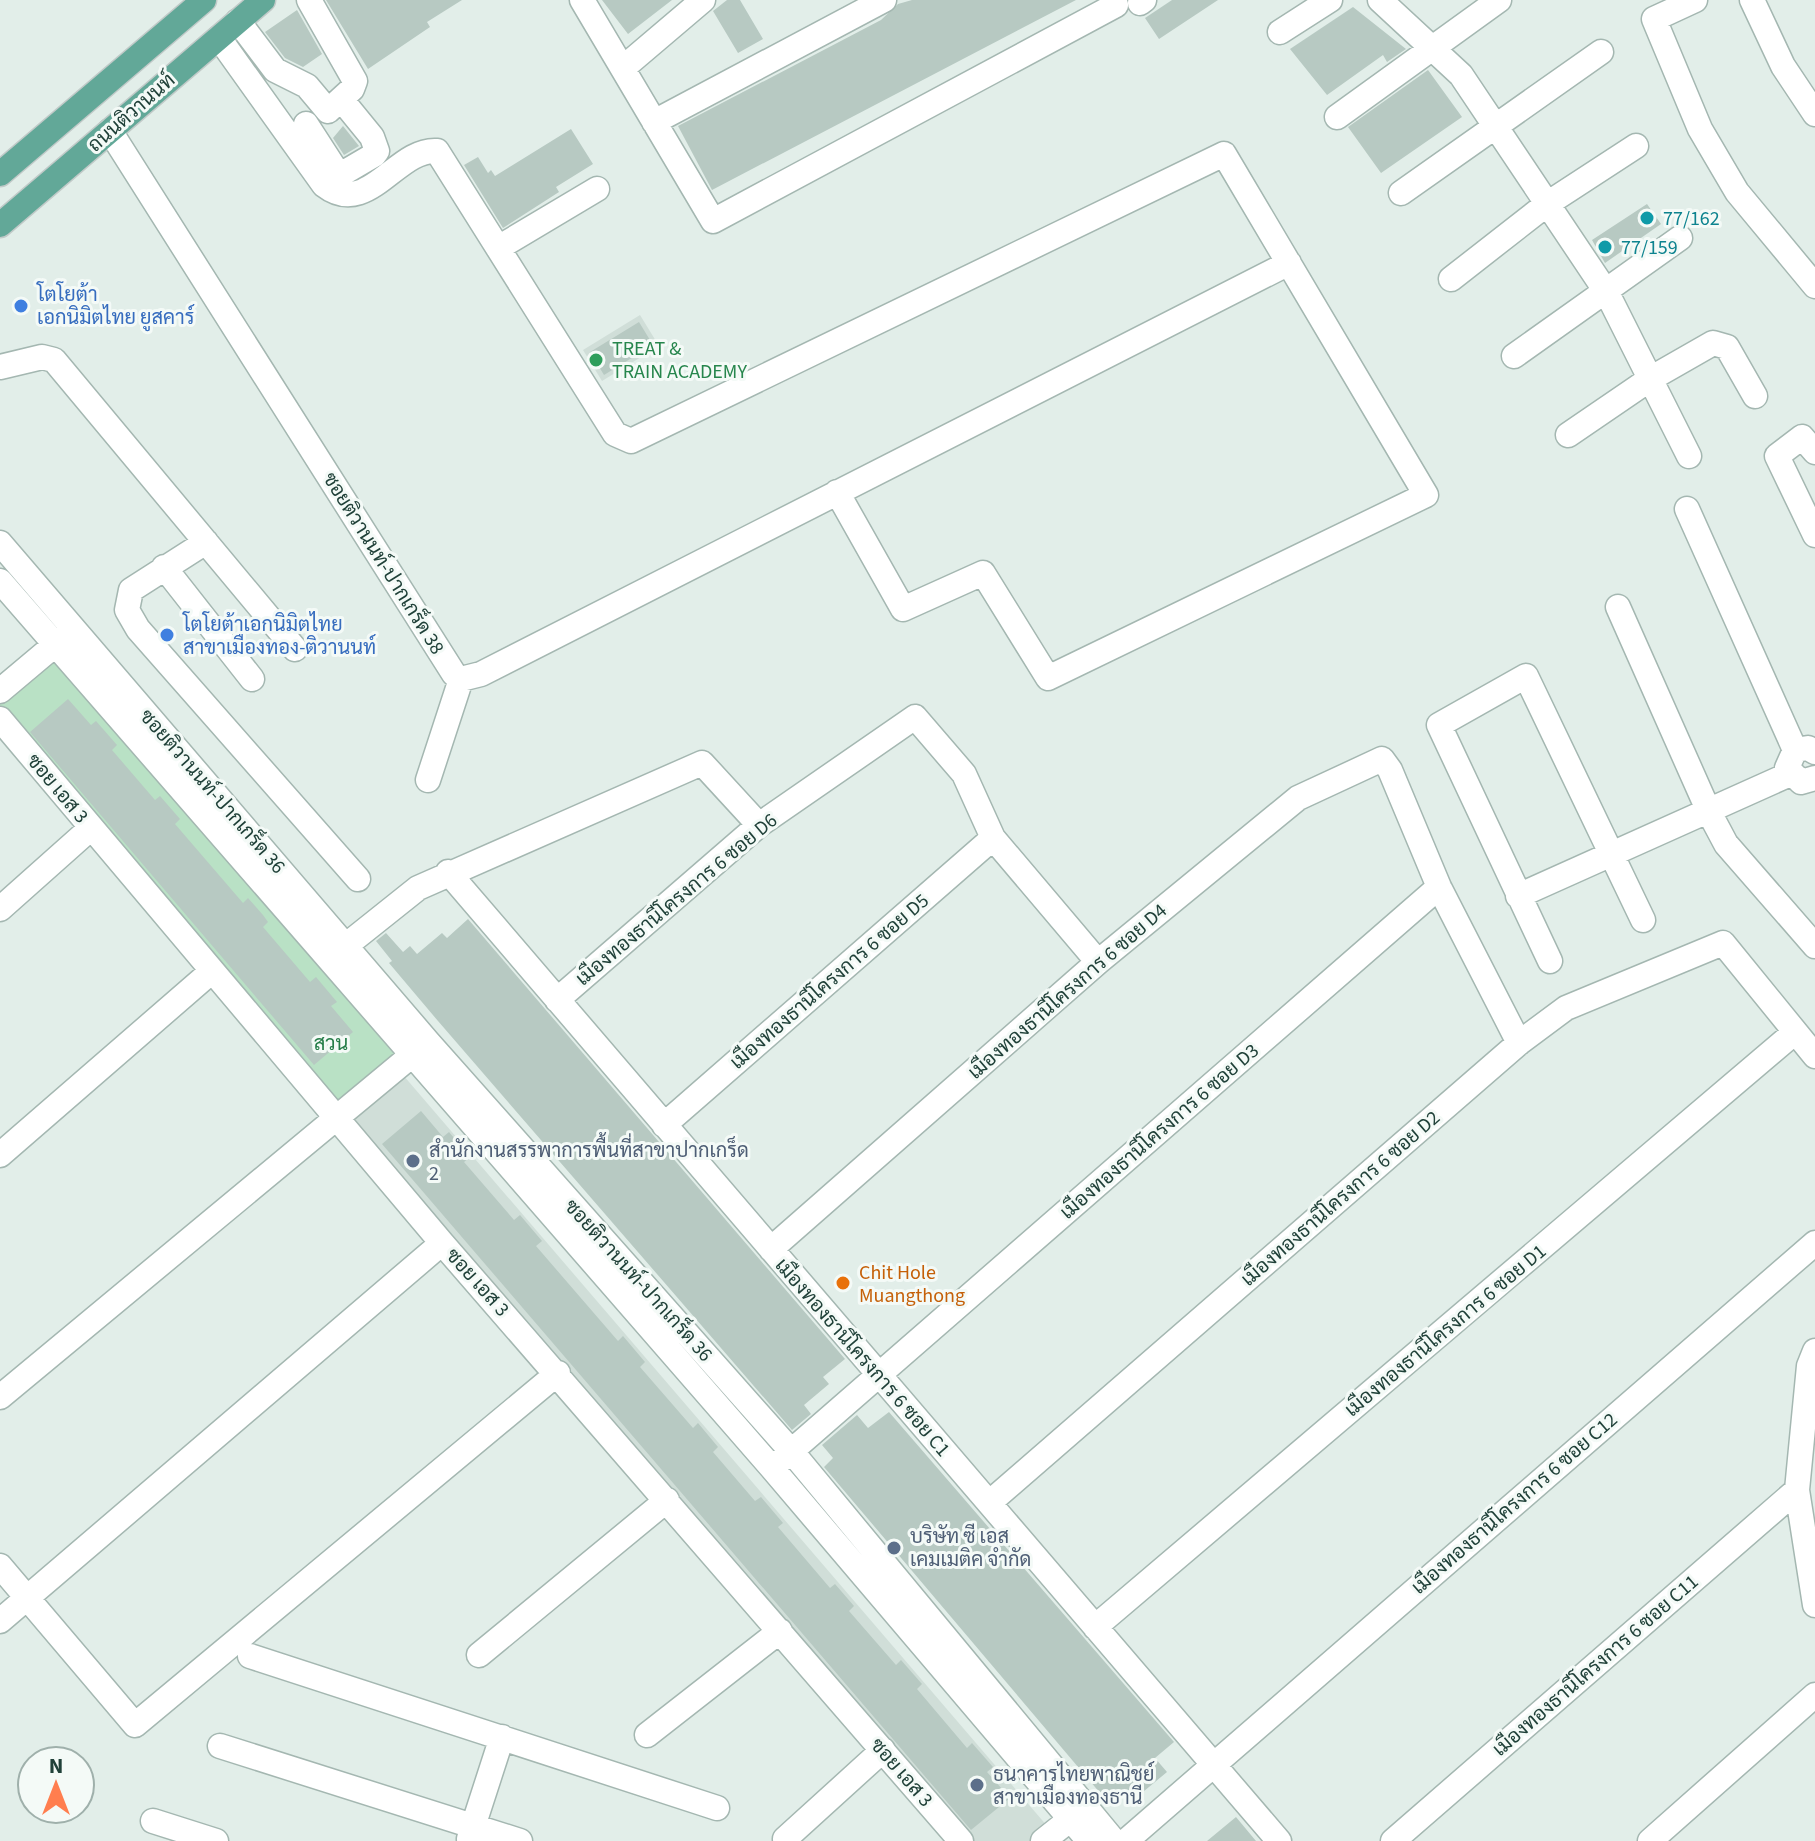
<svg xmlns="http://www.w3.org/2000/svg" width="1815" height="1841" font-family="'Source Sans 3',Sarabun,sans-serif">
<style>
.built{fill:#d0ded8}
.green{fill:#b9e1c5}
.building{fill:#b7c9c2}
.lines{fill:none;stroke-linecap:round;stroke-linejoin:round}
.minor-casing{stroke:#a4b7b1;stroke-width:27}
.major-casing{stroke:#c1cac8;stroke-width:27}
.minor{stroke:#fff;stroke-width:24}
.major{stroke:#62a898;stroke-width:24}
.culture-dot{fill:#0f9aa8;stroke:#f4faf7;stroke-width:3}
.shop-dot{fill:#3f7fe0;stroke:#f4faf7;stroke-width:3}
.leisure-dot{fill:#2e9e5b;stroke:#f4faf7;stroke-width:3}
.service-dot{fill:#5c6f8a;stroke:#f4faf7;stroke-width:3}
.food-dot{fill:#e8710a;stroke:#f4faf7;stroke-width:3}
.labels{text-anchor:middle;stroke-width:6;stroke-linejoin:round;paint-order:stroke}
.street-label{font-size:20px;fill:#204139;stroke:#f4faf7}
.culture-label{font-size:20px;fill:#0d838f;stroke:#f4faf7;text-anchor:start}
.shop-label{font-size:20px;fill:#366cbe;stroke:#f4faf7;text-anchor:start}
.leisure-label{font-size:20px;fill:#27864d;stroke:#f4faf7;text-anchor:start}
.park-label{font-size:20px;fill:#267d49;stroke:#f4faf7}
.service-label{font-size:20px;fill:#4e5e75;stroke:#f4faf7;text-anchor:start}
.food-label{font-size:20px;fill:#c56008;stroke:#f4faf7;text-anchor:start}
</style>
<rect width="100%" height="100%" fill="#e2eee9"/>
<path class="built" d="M640 315 659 346 602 381 583 350Z
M48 661 1060 1841H970L0 705Z"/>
<path class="green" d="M49 652 402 1060 337 1116 0 719V691Z"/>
<path class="building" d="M326 0H462L427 22 430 27 368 69Z
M602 0H672L628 34Z
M727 0H740L763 39 738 53 713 11Z
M912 0H1076L712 190 678 126 881 20 898 4Z
M1172 0H1218L1159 39 1145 18Z
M1353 7 1406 49 1387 62 1383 55 1327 95 1290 49Z
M297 10 322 54 303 67 285 58 265 32Z
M1428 70 1462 117 1381 173 1348 127Z
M343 126 359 146 344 155 333 138Z
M571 129 593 164 556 187 559 192 503 228 464 165 478 157 488 173 491 170 495 176Z
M1647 204 1661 224 1605 263 1592 240Z
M639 322 653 345 604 375 590 352Z
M68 699 91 725 96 721 117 745 112 750 155 800 160 796 180 819 175 824 243 903 248 898 263 915 268 922 263 927 310 982 316 977 337 1002 331 1006 353 1032 314 1065 30 732Z
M468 919 845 1359 823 1377 829 1384 804 1405 811 1414 792 1430 438 1021 389 963 392 961 376 941 386 933 403 952 410 946 417 954 442 933 447 938Z
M421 1111 443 1137 449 1132 470 1157 464 1162 514 1220 520 1215 542 1241 536 1246 618 1341 623 1336 645 1362 640 1367 693 1428 698 1423 718 1447 713 1452 755 1501 761 1497 783 1523 778 1527 830 1588 835 1584 854 1606 849 1611 896 1665 901 1660 922 1684 917 1689 967 1748 972 1743 993 1767 987 1772 1010 1798 971 1830 382 1144Z
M889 1412 1174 1742 1155 1758 1167 1772 1131 1802 1120 1789 1106 1800 824 1467 833 1458 822 1445 857 1415 868 1428Z
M1236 1817 1256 1841H1207Z"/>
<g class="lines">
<defs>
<path id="minor" d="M582 0 713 221 1116 5 1114 0
M1380 0 1461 75 1607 293 1689 456
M1695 0 1654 19 1700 129 1737 192 1815 286
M1752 0 1783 66 1815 114
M1140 3 1144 0
M238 21 275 70 307 86 328 111 352 89 355 81 309 0
M1280 32 1330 0
M219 38 324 185C368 219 396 148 437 151L615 434 631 441 1224 154 1426 495 1048 678 983 573 903 609 837 492
M623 68 703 0
M1337 117 1499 0
M654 122 884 0
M306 124 337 172H345L374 155 377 151 372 137 341 99
M110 131 454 674 461 679 481 674 1289 263
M1401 193 1601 52
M498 248 597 189
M1451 279 1547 204 1636 146
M1514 356 1680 238
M0 367 42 357 54 360 295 649
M1568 435 1650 379 1713 343 1727 347 1755 396
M1815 452 1802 437 1777 456 1815 535
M1687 509 1795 750
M206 542 131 590 127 610 138 629 358 879
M0 543 428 1042 792 1452 1114 1841
M164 567 252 679
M0 581 772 1468 1089 1841
M1618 607 1709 812 1726 844 1815 946
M0 691 69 633
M0 719 442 1243 961 1841
M1815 752 1808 748 1795 750 1787 768 1801 782 1815 778
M428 780 461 679
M448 872 1279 1841
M1518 896 1790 774
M0 909 91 828
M334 955 418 888 702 763 759 825
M1550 961 1439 725 1526 676 1643 920
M557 1000 759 825 915 717 964 774 993 838 1098 962
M664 1125 993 838
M0 1155 212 971
M771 1249 1098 962 1298 798 1382 759 1390 770 1439 887 1519 1043
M1815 1351 1809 1366 1797 1490 1815 1605
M0 1397 423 1046
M780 1461 1439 887
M989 1503 1519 1043 1566 1008 1723 943 1815 1056
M0 1566 135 1725 558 1373
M0 1621 442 1243
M1095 1627 1795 1032
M479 1655 667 1500
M250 1656 717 1808
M647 1735 780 1631
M220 1746 520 1841
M153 1821 216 1841
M469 1839 502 1737
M785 1839 883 1750
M1043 1841 1082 1810
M1126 1841 1815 1243
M1393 1841 1797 1490
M1650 1841 1815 1695"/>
<path id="major" d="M0 174 204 0
M0 225 263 0"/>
</defs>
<use href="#minor" class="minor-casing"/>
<use href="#major" class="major-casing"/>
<use href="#minor" class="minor"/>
<use href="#major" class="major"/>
</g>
<g class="culture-dot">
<circle cx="1647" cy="218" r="8"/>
<circle cx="1605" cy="247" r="8"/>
</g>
<g class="shop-dot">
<circle cx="21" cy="306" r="8"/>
<circle cx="167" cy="635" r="8"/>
</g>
<circle class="leisure-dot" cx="596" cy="360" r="8"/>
<g class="service-dot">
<circle cx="413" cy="1161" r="8"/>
<circle cx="894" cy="1548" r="8"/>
<circle cx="977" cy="1785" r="8"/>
</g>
<circle class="food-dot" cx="843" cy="1283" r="8"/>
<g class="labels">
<g class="street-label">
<text transform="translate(131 112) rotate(-41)" y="7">ถนนติวานนท์</text>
<text transform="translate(384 563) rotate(58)" y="7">ซอยติวานนท์-ปากเกร็ด 38</text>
<text transform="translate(58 788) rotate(50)" y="7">ซอย เอส 3</text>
<text transform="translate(213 791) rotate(49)" y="7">ซอยติวานนท์-ปากเกร็ด 36</text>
<text transform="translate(676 899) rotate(-40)" y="7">เมืองทองธานีโครงการ 6 ซอย D6</text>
<text transform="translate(829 981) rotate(-41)" y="7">เมืองทองธานีโครงการ 6 ซอย D5</text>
<text transform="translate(1067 991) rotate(-41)" y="7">เมืองทองธานีโครงการ 6 ซอย D4</text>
<text transform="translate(1159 1131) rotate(-41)" y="7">เมืองทองธานีโครงการ 6 ซอย D3</text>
<text transform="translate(1340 1198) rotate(-41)" y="7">เมืองทองธานีโครงการ 6 ซอย D2</text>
<text transform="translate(639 1280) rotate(48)" y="7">ซอยติวานนท์-ปากเกร็ด 36</text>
<text transform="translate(478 1282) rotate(48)" y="7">ซอย เอส 3</text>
<text transform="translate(1445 1330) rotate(-40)" y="7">เมืองทองธานีโครงการ 6 ซอย D1</text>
<text transform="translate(863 1357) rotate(49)" y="7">เมืองทองธานีโครงการ 6 ซอย C1</text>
<text transform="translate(1514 1503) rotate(-41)" y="7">เมืองทองธานีโครงการ 6 ซอย C12</text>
<text transform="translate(1595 1665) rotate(-41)" y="7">เมืองทองธานีโครงการ 6 ซอย C11</text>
<text transform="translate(902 1772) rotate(49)" y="7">ซอย เอส 3</text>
</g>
<g class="culture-label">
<text x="1663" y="225">77/162</text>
<text x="1621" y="254">77/159</text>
</g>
<g class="shop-label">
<text x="37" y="301">โตโยต้า<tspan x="37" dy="23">เอกนิมิตไทย ยูสคาร์</tspan></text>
<text x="183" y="631">โตโยต้าเอกนิมิตไทย<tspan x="183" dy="23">สาขาเมืองทอง-ติวานนท์</tspan></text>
</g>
<g class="leisure-label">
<text x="612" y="355">TREAT &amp;<tspan x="612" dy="23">TRAIN ACADEMY</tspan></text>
</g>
<g class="park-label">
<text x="331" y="1050">สวน</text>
</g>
<g class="service-label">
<text x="429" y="1157">สำนักงานสรรพาการพื้นที่สาขาปากเกร็ด<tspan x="429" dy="23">2</tspan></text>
<text x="910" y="1543">บริษัท ซี เอส<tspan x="910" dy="23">เคมเมติค จำกัด</tspan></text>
<text x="993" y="1781">ธนาคารไทยพาณิชย์<tspan x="993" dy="23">สาขาเมืองทองธานี</tspan></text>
</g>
<g class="food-label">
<text x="859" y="1279">Chit Hole<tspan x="859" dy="23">Muangthong</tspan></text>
</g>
</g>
<g transform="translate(56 1785)"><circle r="38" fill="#f4faf7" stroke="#9fb0ab" stroke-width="2"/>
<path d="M0-6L14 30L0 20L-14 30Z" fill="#ff7e4f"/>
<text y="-12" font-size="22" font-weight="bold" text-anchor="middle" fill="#204139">N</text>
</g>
</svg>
